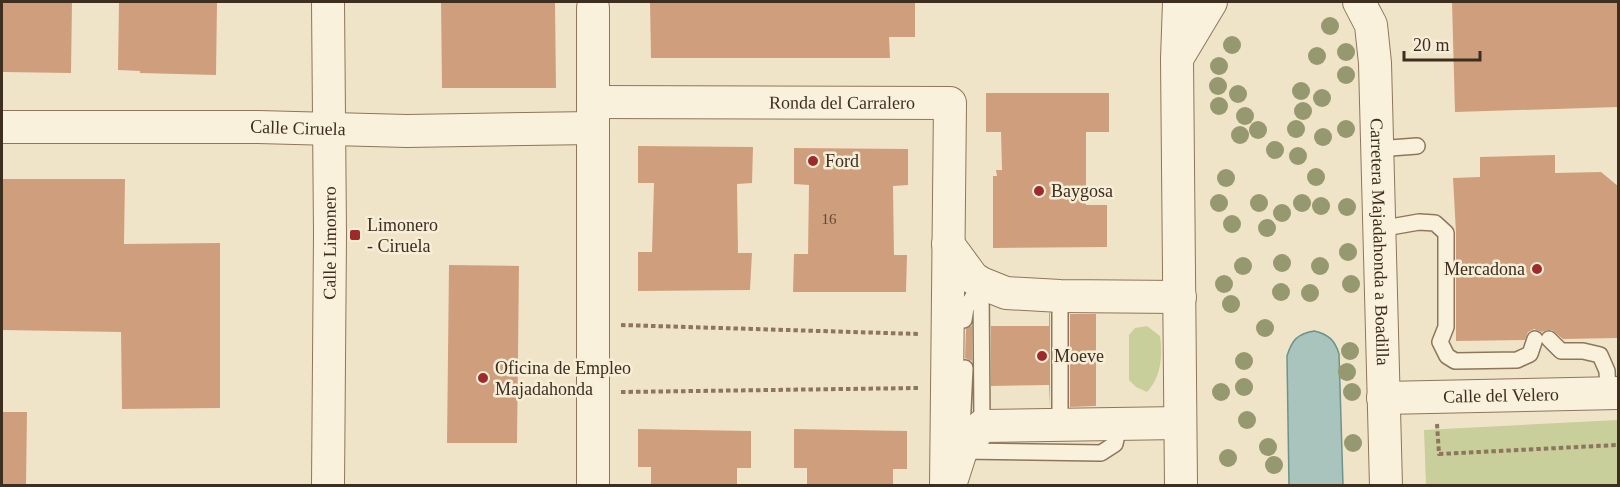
<svg xmlns="http://www.w3.org/2000/svg" width="1620" height="487" font-family="Georgia,serif">
<style>
.green{fill:#c9cf9b}
.water{fill:#a9c4bc;stroke:#6f938a;stroke-width:1.5}
.building{fill:#cf9f7d}
.lines{fill:none;stroke-linecap:round;stroke-linejoin:round}
.lane-casing{stroke:#8d765c;stroke-width:18}
.street-casing{stroke:#8d765c;stroke-width:34}
.path{stroke:#8d765c;stroke-width:4;stroke-dasharray:4.5 3;stroke-linecap:butt}
.lane{stroke:#faf1dc;stroke-width:15}
.street{stroke:#faf1dc;stroke-width:32}
.tree{fill:#96986f}
.poi-dot{fill:#9e2a2b;stroke:#f7eed8;stroke-width:2}
.labels{text-anchor:middle;stroke-width:5;stroke-linejoin:round;paint-order:stroke}
.number-label{font-size:15px;fill:#624a37}
.street-label{font-size:18px;fill:#3d2e20;stroke:#f7eed8}
.poi-label{font-size:18px;fill:#3d2e20;stroke:#f7eed8;text-anchor:start}
</style>
<rect width="100%" height="100%" fill="#f0e4c8"/>
<path class="green" d="M1147 326 1160 336C1163 355 1161 378 1147 392L1136 387 1129 380V335L1135 328Z
M1618 420V485H1426L1424 430Z"/>
<path class="water" d="M1314 331C1328 334 1335 340 1339 354L1343 485H1289L1287 356C1292 340 1297 334 1314 331Z"/>
<path class="building" d="M2 2H72L71 73 2 72Z
M119 2H217L216 75 140 73V71L118 70Z
M441 2H555L556 88H442Z
M650 2H915V37H889L890 58H651Z
M1452 2H1618V107L1455 112Z
M986 93H1109V132H1086V205H1107V247L993 248V176H997L996 170H1002L1001 132H986Z
M638 146 753 147 752 183 737 184 738 253H752L750 290 638 291V252H652L654 183H638Z
M794 148 908 149V185L893 186 894 255H907L906 292H793L794 254H808L809 185 794 184Z
M1555 155V173L1601 172 1618 186V338L1563 339 1552 330H1547L1542 332 1534 329 1528 332 1525 340 1456 341V233L1453 178 1480 177V157Z
M2 179H125L124 244 220 243V408L122 409 121 332 2 330Z
M449 265 519 266 517 443H447Z
M1049 313H1050V407L1049 385 991 386V326H1049Z
M1070 314H1096V406L1070 407Z
M971 326H972V361L965 358 966 329Z
M2 412H27L26 486H2Z
M638 429 751 431V468H737V486H651V467H638Z
M794 429 907 431V469H893V486H807V468H794Z"/>
<g class="lines">
<defs>
<path id="lane" d="M1377 149 1417 146
M1379 229 1419 222 1435 223 1446 233V327L1440 342 1447 356 1455 361 1517 360 1530 354 1535 339
M1060 296V426
M964 320 966 308 981 283 982 426
M1549 339 1561 351H1583L1600 355 1607 371 1608 393
M965 368 961 451 1101 453 1115 444 1119 425"/>
<g id="street">
<path d="M1179 2 1177 59 1181 486"/>
<path id="s1" d="M1359 2 1371 25 1375 63 1386 486"/>
<path d="M593 8V486"/>
<path d="M1178 57 1211 2"/>
<path id="s2" d="M593 102 950 103 946 486"/>
<path id="s3" d="M2 127H258L407 131 593 128"/>
<path d="M948 244 973 278 981 283 1006 293 1060 296 1180 297"/>
<path id="s4" d="M1383 398 1618 393"/>
<path d="M952 479 961 451 982 426 1180 423"/>
<path id="s5" d="M328 486 330 234 328 2"/>
</g>
</defs>
<use href="#lane" class="lane-casing"/>
<use href="#street" class="street-casing"/>
<path class="path" d="M621 325 919 334
M621 392 919 388
M1437 424 1439 454 1618 445"/>
<use href="#lane" class="lane"/>
<use href="#street" class="street"/>
</g>
<g class="tree">
<circle cx="1330" cy="26" r="9"/>
<circle cx="1232" cy="45" r="9"/>
<circle cx="1346" cy="52" r="9"/>
<circle cx="1317" cy="56" r="9"/>
<circle cx="1219" cy="66" r="9"/>
<circle cx="1346" cy="75" r="9"/>
<circle cx="1218" cy="86" r="9"/>
<circle cx="1301" cy="91" r="9"/>
<circle cx="1238" cy="94" r="9"/>
<circle cx="1322" cy="98" r="9"/>
<circle cx="1219" cy="106" r="9"/>
<circle cx="1303" cy="111" r="9"/>
<circle cx="1245" cy="116" r="9"/>
<circle cx="1296" cy="129" r="9"/>
<circle cx="1346" cy="129" r="9"/>
<circle cx="1258" cy="130" r="9"/>
<circle cx="1240" cy="135" r="9"/>
<circle cx="1323" cy="137" r="9"/>
<circle cx="1275" cy="150" r="9"/>
<circle cx="1298" cy="156" r="9"/>
<circle cx="1316" cy="177" r="9"/>
<circle cx="1226" cy="178" r="9"/>
<circle cx="1219" cy="203" r="9"/>
<circle cx="1259" cy="203" r="9"/>
<circle cx="1302" cy="203" r="9"/>
<circle cx="1321" cy="206" r="9"/>
<circle cx="1347" cy="207" r="9"/>
<circle cx="1282" cy="213" r="9"/>
<circle cx="1232" cy="224" r="9"/>
<circle cx="1267" cy="228" r="9"/>
<circle cx="1348" cy="252" r="9"/>
<circle cx="1282" cy="263" r="9"/>
<circle cx="1243" cy="266" r="9"/>
<circle cx="1320" cy="266" r="9"/>
<circle cx="1224" cy="284" r="9"/>
<circle cx="1351" cy="284" r="9"/>
<circle cx="1281" cy="292" r="9"/>
<circle cx="1310" cy="293" r="9"/>
<circle cx="1231" cy="304" r="9"/>
<circle cx="1265" cy="328" r="9"/>
<circle cx="1350" cy="351" r="9"/>
<circle cx="1244" cy="361" r="9"/>
<circle cx="1347" cy="372" r="9"/>
<circle cx="1244" cy="387" r="9"/>
<circle cx="1221" cy="392" r="9"/>
<circle cx="1352" cy="392" r="9"/>
<circle cx="1247" cy="420" r="9"/>
<circle cx="1353" cy="443" r="9"/>
<circle cx="1268" cy="447" r="9"/>
<circle cx="1228" cy="458" r="9"/>
<circle cx="1274" cy="465" r="9"/>
</g>
<g class="poi-dot">
<circle cx="813" cy="161" r="6"/>
<circle cx="1039" cy="191" r="6"/>
<rect x="349" y="229" width="12" height="12" rx="3"/>
<circle cx="1537" cy="269" r="6"/>
<circle cx="1042" cy="356" r="6"/>
<circle cx="483" cy="378" r="6"/>
</g>
<g class="labels">
<g class="number-label">
<text x="829" y="224">16</text>
</g>
<g class="street-label">
<text dy="6" stroke="none"><textPath href="#s2" startOffset="249">Ronda del Carralero</textPath></text>
<text dy="6" stroke="none"><textPath href="#s3" startOffset="296">Calle Ciruela</textPath></text>
<text dy="6" stroke="none"><textPath href="#s1" startOffset="243">Carretera Majadahonda a Boadilla</textPath></text>
<text dy="6" stroke="none"><textPath href="#s5" startOffset="243">Calle Limonero</textPath></text>
<text dy="6" stroke="none"><textPath href="#s4" startOffset="118">Calle del Velero</textPath></text>
</g>
<g class="poi-label">
<text x="825" y="167">Ford</text>
<text x="1051" y="197">Baygosa</text>
<text x="367" y="231">Limonero<tspan x="367" dy="21">- Ciruela</tspan></text>
<text x="1525" y="275" text-anchor="end">Mercadona</text>
<text x="1054" y="362">Moeve</text>
<text x="495" y="374">Oficina de Empleo<tspan x="495" dy="21">Majadahonda</tspan></text>
</g>
</g>
<rect width="1620" height="487" fill="none" stroke="#3d2e20" stroke-width="6"/>
<path d="M1404 51v9h76v-9" fill="none" stroke="#3d2e20" stroke-width="3"/>
<text x="1413" y="51" font-size="18" fill="#3d2e20" stroke="#f7eed8" stroke-width="4.5" paint-order="stroke">20 m</text>
</svg>
